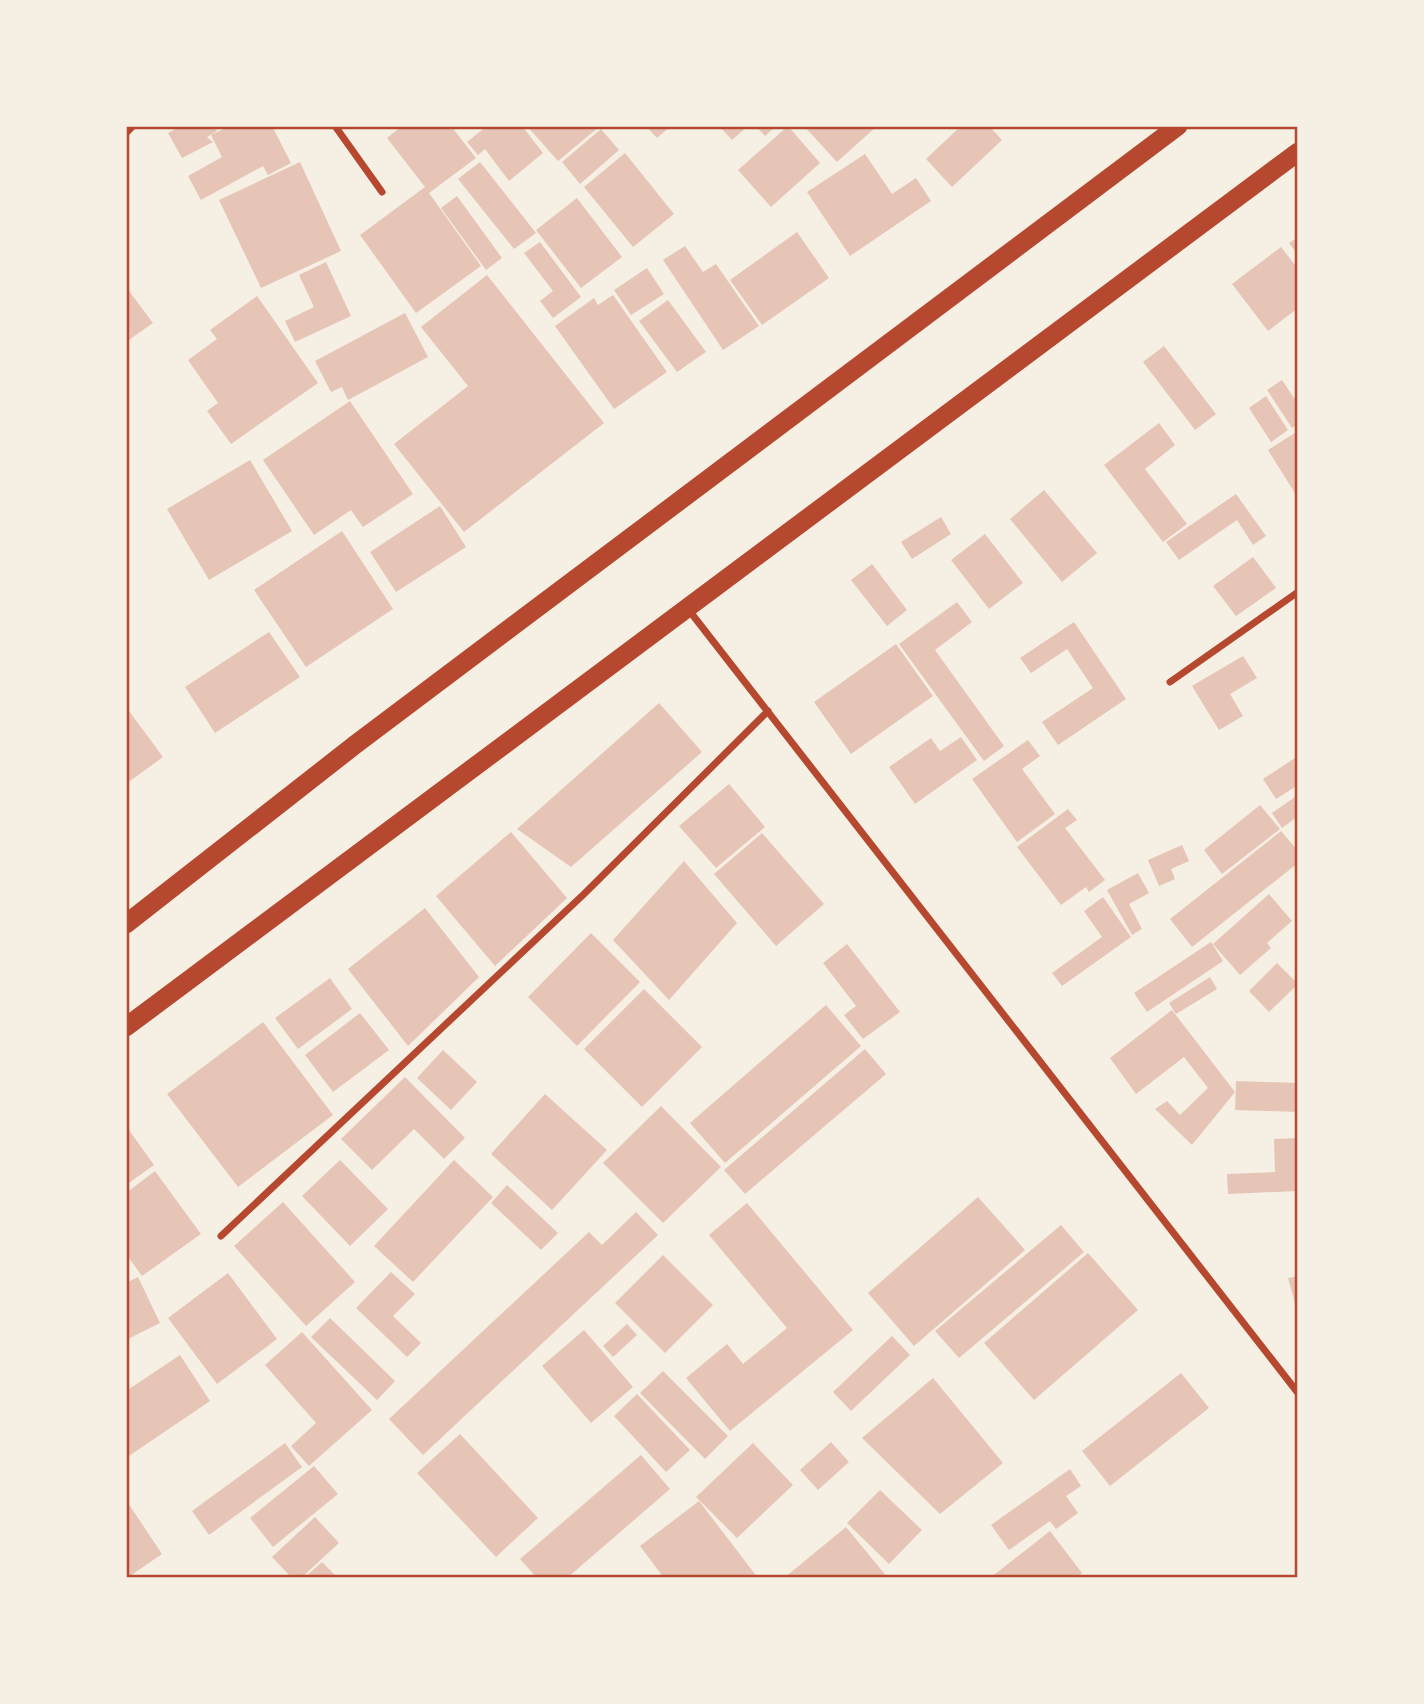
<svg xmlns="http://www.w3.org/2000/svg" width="1424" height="1704" font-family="Karla,sans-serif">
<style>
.building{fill:#e6c5b7}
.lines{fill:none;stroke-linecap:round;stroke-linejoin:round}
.minor{stroke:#b5482f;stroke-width:7}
.trunk{stroke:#b5482f;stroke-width:19}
.neatline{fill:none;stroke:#b5482f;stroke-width:2.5}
</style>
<rect width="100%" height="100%" fill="#f6efe4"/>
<path class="building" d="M181 126H215L217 131 207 137 213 142 182 158 168 133Z
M229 126H272L291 163 268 175 263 166 201 200 188 176 222 157 211 135Z
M402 126H451L476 158 429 193 481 266 416 313 360 235 425 187 387 138Z
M487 126H522L543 153 509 181 485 149 478 155 467 142Z
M527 126H600L558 161Z
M646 126H671L657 138Z
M719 126H748L732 140Z
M756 126H776L765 136Z
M788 126 820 163 771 207 738 170Z
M804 126H877L837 162Z
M961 126H989L1002 140 952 187 926 159Z
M601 129 619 150 580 184 562 162Z
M625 153 674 214 633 247 584 187Z
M865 154 892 194 916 178 931 201 850 256 807 192Z
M300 162 341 251 261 288 219 200Z
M480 162 536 233 514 249 458 179Z
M457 196 502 258 486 270 441 208Z
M577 198 622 257 581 288 536 230Z
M797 232 829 278 762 325 730 280Z
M1298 237V255L1289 243Z
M540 242 581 297 553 318 540 301 553 291 524 253Z
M685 246 703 272 716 264 759 326 723 350 663 260Z
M1281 247 1298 269V308L1268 331 1232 284Z
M326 262 351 316 295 342 285 321 314 307 299 275Z
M647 268 664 294 631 315 614 290Z
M487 275 604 423 464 532 394 444 468 386 421 327Z
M126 287 153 323 126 342Z
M613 295 667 372 614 409 555 326 594 298 598 305Z
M257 296 318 383 231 444 207 411 218 403 188 360 217 339 210 330Z
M668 300 706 352 677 372 639 321Z
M405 313 428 357 348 400 342 387 331 392 315 361Z
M1164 346 1216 414 1195 430 1143 362Z
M1282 380 1294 398 1298 395V424L1292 428 1267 390Z
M1266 396 1288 430 1271 442 1249 408Z
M350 401 413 494 363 527 351 510 314 535 263 460Z
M1159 423 1175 445 1145 469 1187 524 1163 542 1104 465Z
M1298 431V498L1268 450Z
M250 460 292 531 209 580 167 509Z
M1044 490 1097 553 1062 582 1010 519Z
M1236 494 1266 536 1253 545 1237 520 1179 560 1166 542Z
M440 506 466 547 396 592 370 552Z
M941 517 951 534 912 559 901 542Z
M342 531 393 609 306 667 254 590Z
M985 534 1023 583 989 609 951 560Z
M1253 557 1276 588 1236 616 1213 586Z
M872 564 907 610 887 626 851 580Z
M957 602 972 622 935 650 1004 746 984 761 899 644Z
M1074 622 1126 699 1058 745 1042 722 1093 688 1067 649 1031 673 1020 658Z
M269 632 300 677 215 733 185 687Z
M896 644 933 696 851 754 814 702Z
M1243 656 1257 678 1230 694 1243 716 1219 730 1192 686Z
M659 703 702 752 571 867 517 829Z
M126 707 163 757 130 781 126 776Z
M961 737 977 760 915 804 889 767 931 738 940 751Z
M1028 740 1040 756 1022 769 1055 814 1017 842 972 779Z
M1298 756V785L1276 799 1263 779Z
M729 784 765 827 716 868 679 826Z
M1298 795V816L1282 828 1272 813Z
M1260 805 1280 829 1222 874 1204 850Z
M1068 809 1077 820 1065 828 1105 880 1089 892 1086 887 1061 905 1017 847Z
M1281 831 1298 851V863L1192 947 1170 919Z
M511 832 567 898 495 966 436 896Z
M762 833 824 904 776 946 714 874Z
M1182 845 1189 861 1171 869 1175 879 1159 886 1148 860Z
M684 861 737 923 669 1000 613 940Z
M1138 873 1149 893 1129 904 1142 929 1132 935 1107 890Z
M1269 894 1292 921 1267 943 1271 948 1240 975 1213 944Z
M1103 897 1131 937 1062 986 1052 973 1102 937 1084 911Z
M425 908 479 977 408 1046 348 969Z
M591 933 640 982 577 1046 528 997Z
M1211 942 1223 961 1147 1012 1134 993Z
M847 944 900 1012 863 1039 844 1015 856 1006 823 963Z
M1277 963 1298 984 1269 1012 1249 991Z
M1210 977 1217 989 1176 1014 1169 1003Z
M330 978 352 1009 298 1049 275 1018Z
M644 989 702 1047 642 1107 584 1049Z
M826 1005 861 1046 725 1163 690 1123Z
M1172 1010 1235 1092 1192 1145 1155 1109 1167 1101 1180 1115 1208 1088 1184 1057 1136 1094 1110 1058Z
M360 1013 389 1050 333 1092 305 1055Z
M263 1022 333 1115 238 1187 167 1094Z
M865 1049 886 1074 745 1194 724 1170Z
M443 1050 477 1082 451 1110 417 1078Z
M405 1077 465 1138 444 1159 414 1129 372 1170 341 1139Z
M1236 1081 1298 1083V1112L1235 1110Z
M545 1094 607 1150 552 1210 491 1154Z
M661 1106 721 1167 663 1223 603 1163Z
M126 1126 154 1165 126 1185Z
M1298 1138V1191L1228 1194 1227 1174 1275 1172 1274 1139Z
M340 1160 388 1209 350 1246 302 1196Z
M454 1160 493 1197 413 1282 374 1246Z
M155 1171 201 1234 142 1276 126 1254V1193Z
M507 1185 558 1233 541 1250 491 1203Z
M978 1197 1025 1250 914 1346 868 1293Z
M283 1202 355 1282 306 1326 234 1246Z
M747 1203 853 1330 730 1431 686 1378 727 1344 743 1364 787 1328 709 1235Z
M636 1212 658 1235 423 1455 389 1419 589 1232 602 1245Z
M1061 1225 1084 1252 959 1358 935 1331Z
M1088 1253 1138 1310 1034 1400 984 1343Z
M663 1255 713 1305 665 1353 615 1303Z
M391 1272 415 1294 393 1316 421 1343 407 1357 356 1308Z
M228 1273 277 1339 217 1384 168 1318Z
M1298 1276V1307H1296L1288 1278Z
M138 1277 160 1323 126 1340V1283Z
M330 1318 395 1381 377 1400 311 1337Z
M627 1324 637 1335 613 1357 603 1346Z
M584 1330 633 1387 591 1423 542 1366Z
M302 1332 372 1410 309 1466 291 1446 316 1423 265 1365Z
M892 1336 910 1355 851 1411 833 1392Z
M180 1355 210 1401 126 1458V1391Z
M663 1371 728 1436 705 1459 640 1393Z
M1181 1373 1209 1408 1110 1486 1082 1451Z
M933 1378 1003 1463 940 1514 862 1438Z
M637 1394 690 1450 666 1472 614 1416Z
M460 1434 538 1518 496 1557 417 1473Z
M831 1442 849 1462 818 1490 800 1470Z
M285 1443 302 1467 209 1535 192 1511Z
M753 1443 793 1485 737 1538 696 1497Z
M641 1455 670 1489 567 1578H537L520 1559Z
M314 1466 338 1494 273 1547 250 1518Z
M1070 1469 1081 1486 1066 1496 1078 1513 1056 1529 1050 1521 1009 1550 991 1525Z
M880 1490 922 1530 889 1564 847 1523Z
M126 1500 162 1554 127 1578H126Z
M699 1501 758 1578H664L640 1546Z
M315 1517 339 1543 301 1578H292L272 1557Z
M846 1527 888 1578H784Z
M1050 1531 1082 1573 1076 1578H990Z
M322 1562 338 1578H304Z"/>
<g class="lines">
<path class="minor" d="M335 126 382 192
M126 133 133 126
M688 609 1298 1393
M1170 682 1298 592
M221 1236 584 894 768 711"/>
<path class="trunk" d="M126 924 356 744 1178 126
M126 1027 1298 152"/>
</g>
<rect width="1424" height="1704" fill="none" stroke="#f6efe4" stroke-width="256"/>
<rect x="128" y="128" width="1168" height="1448" class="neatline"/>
</svg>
